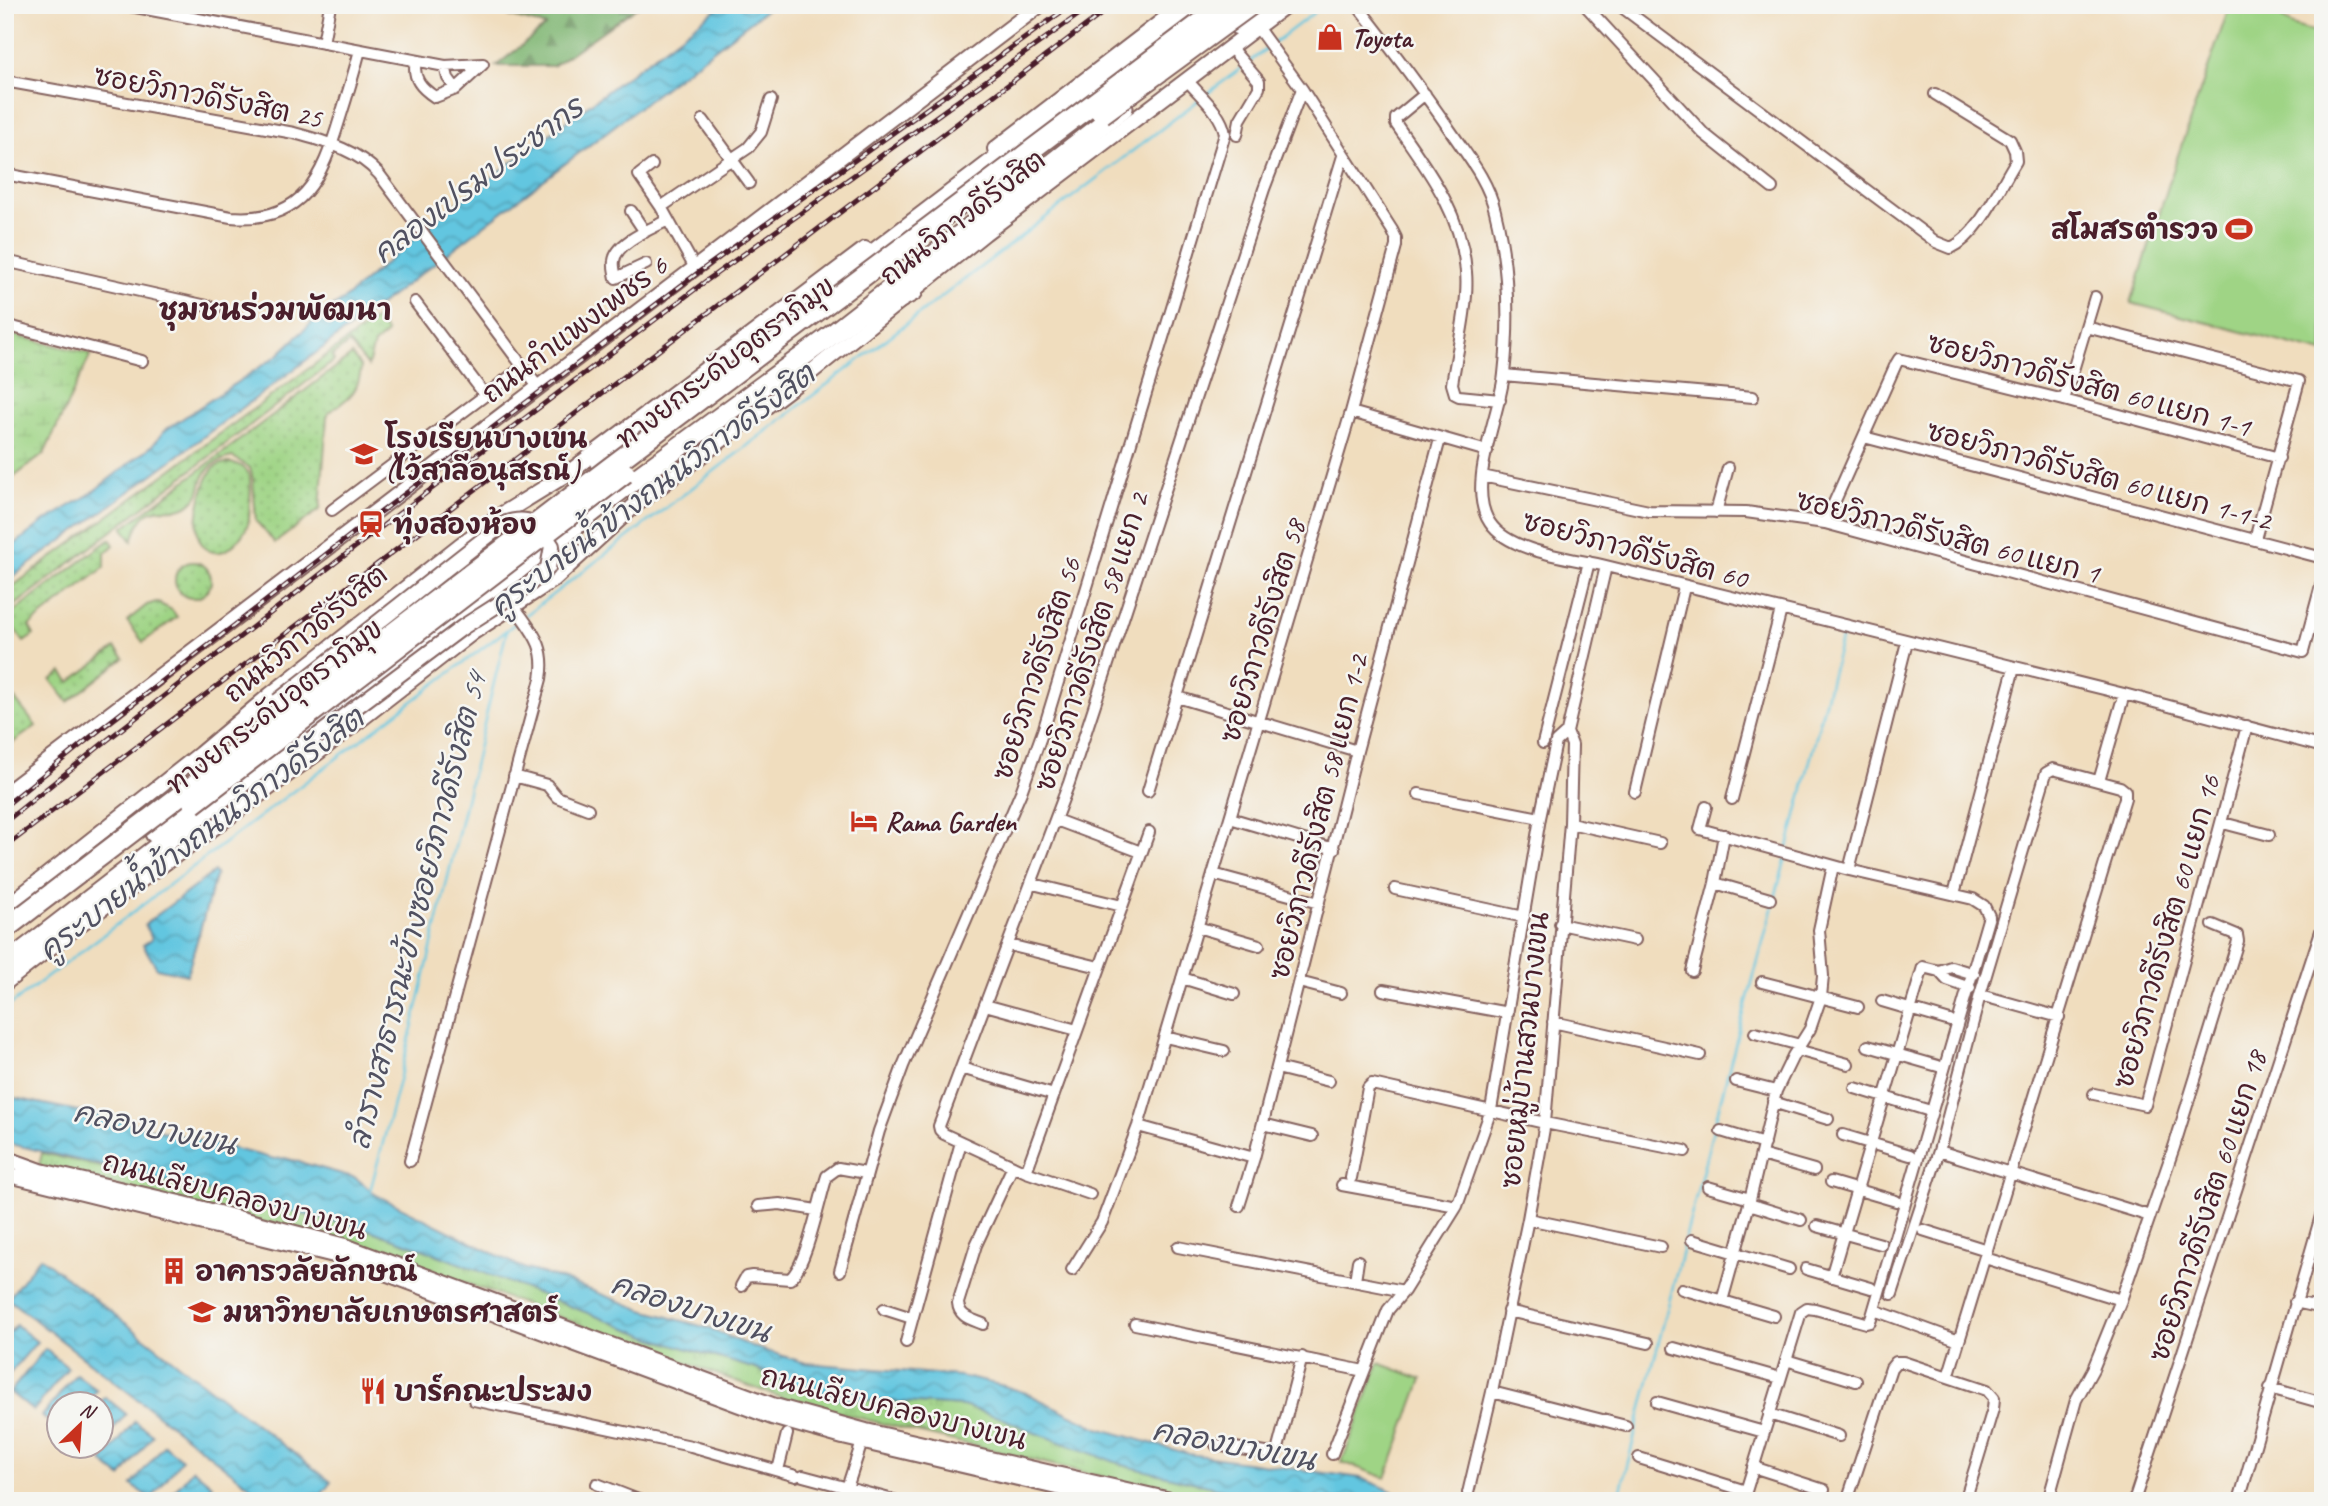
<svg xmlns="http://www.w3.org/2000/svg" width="2328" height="1506" font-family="Caveat,'Playpen Sans Thai',sans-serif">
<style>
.grass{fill:url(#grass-dots);stroke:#747a58;stroke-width:2}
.forest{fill:url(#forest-firs);stroke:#646a4e;stroke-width:2}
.wetland{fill:url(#wetland-marsh);stroke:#747a58;stroke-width:2}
.park{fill:url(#park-tufts);stroke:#747a58;stroke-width:2}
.garden{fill:#9fd485;stroke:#747a58;stroke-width:2}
.water{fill:url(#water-waves);stroke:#567286;stroke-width:2}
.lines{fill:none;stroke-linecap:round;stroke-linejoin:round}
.stream{stroke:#62c6e0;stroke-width:2.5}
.street-casing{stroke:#84625e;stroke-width:14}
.secondary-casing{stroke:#84625e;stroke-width:18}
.highway-casing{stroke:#84625e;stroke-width:23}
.street{stroke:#fff;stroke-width:10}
.secondary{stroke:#fff;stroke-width:14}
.highway{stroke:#fff;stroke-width:19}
.rail-casing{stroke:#4a1f2b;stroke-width:5}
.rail{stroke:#f6f6f2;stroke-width:2.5;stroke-dasharray:8;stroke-linecap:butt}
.secondary-bridge-casing{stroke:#84625e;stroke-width:18;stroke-linecap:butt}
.highway-bridge-casing{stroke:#84625e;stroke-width:23;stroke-linecap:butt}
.secondary-bridge{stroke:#fff;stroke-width:14}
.highway-bridge{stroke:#fff;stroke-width:19}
.labels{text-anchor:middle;stroke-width:5;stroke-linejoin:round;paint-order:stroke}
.poi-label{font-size:28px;font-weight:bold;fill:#4a1f2b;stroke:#f6f6f2;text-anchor:start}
.street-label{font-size:28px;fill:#4a1f2b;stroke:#f6f6f2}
.water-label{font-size:30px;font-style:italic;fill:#515161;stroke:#f6f6f2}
.neighbourhood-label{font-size:30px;font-weight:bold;fill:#4a1f2b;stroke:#f6f6f2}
</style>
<defs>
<pattern id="grass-dots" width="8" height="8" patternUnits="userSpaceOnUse" patternTransform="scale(1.75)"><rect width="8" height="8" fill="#9fd485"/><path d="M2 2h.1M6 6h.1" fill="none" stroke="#8ab673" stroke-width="1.8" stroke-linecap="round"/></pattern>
<pattern id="forest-firs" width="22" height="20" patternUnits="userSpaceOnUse" patternTransform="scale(1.75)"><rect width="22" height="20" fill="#7fb672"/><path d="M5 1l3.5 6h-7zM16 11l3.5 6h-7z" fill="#6a935e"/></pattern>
<pattern id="wetland-marsh" width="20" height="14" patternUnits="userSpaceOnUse" patternTransform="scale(1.75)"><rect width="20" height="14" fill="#9fd485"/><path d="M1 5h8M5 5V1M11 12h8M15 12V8" fill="none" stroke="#8ab673"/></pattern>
<pattern id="park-tufts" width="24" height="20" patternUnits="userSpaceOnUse" patternTransform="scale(1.75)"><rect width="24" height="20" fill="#9fd485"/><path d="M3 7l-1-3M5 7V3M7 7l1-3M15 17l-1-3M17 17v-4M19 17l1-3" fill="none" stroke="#8ab673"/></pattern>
<pattern id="water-waves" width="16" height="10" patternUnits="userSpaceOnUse" patternTransform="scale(1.75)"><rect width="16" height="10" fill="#62c6e0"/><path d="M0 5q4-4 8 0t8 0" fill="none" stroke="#53a0b6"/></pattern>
</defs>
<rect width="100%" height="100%" fill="#f6f6f2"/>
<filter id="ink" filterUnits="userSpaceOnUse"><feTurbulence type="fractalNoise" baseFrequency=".0143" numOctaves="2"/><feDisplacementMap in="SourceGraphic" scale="14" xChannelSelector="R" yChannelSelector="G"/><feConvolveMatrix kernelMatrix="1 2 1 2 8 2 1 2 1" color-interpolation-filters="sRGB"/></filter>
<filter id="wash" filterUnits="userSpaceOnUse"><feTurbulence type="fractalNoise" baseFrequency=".00686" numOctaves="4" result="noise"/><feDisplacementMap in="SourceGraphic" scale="28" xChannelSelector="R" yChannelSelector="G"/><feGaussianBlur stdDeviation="1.57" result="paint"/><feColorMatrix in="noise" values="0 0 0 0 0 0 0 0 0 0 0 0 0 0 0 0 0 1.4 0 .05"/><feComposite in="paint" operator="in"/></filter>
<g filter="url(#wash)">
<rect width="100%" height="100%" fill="#f0ddbe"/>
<path class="grass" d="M376 319 387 333 374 344 368 366 349 343 332 356 334 361 5 613V592Z
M352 355 361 367C359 393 349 398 329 412L327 417 320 509 275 543 256 521 253 480 250 468 233 457C216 460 206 467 201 484 200 489 199 495 195 499 173 525 149 486 132 541L123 528Z
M229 463C254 465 251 481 250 502 249 508 250 517 248 524 242 542 217 565 202 544 191 530 202 480 214 468 218 464 223 463 229 463Z
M110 539 114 545 105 553V567L29 626 34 635 24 642 6 618Z
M175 580a18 18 0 1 1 36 0a18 18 0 1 1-36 0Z
M156 602 172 610 177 617 143 642 127 621 147 605Z
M115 648 124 658 68 702 51 680 62 672 70 682Z
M5 686 36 726 5 748Z"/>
<path class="forest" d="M511 5H640L553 66H496L546 26 509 16Z"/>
<path class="wetland" d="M5 333 91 354 44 454 10 480 5 479Z"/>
<path class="park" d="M42 1153 369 1230 420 1248 655 1339 756 1369 790 1384 838 1398 963 1406 1002 1418 1030 1431 1249 1496 1330 1501H1202L884 1424 785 1399 416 1265 39 1166Z"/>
<path class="garden" d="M2230 5H2274C2282 27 2303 29 2323 33V353L2131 303 2178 155Z
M1379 1363 1422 1379 1386 1478 1342 1462Z"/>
<path class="water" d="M722 5H772C518 200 265 395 5 582V552L43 522 90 494 153 445 164 431 278 355 325 310 341 302 439 217Z
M214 872 216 874 187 975 157 968 143 945 152 939 145 924Z
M5 1096 102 1116 275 1159 285 1158 356 1178 376 1195 523 1268 564 1280 643 1310 708 1328 753 1347 806 1363 959 1376 1004 1386 1026 1393 1098 1428 1189 1454 1361 1478 1415 1501H1330L1249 1496 1126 1466 1030 1431 1002 1418 963 1406 838 1398 790 1384 756 1369 655 1339 420 1248 369 1230 7 1143Z
M40 1257 331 1482 316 1501H269L8 1299Z
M16 1325 37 1342 5 1379V1338Z
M45 1349 68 1368 33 1411 10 1392Z
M76 1374 97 1390 85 1404H60L59 1430 42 1416Z
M105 1397 126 1414 102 1443V1404H99Z
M135 1421 153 1435 121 1477 102 1462Z
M164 1445 182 1459 151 1499 132 1485Z
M193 1469 212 1485 199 1501H166Z"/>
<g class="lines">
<path class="stream" d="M1274 43 1324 5
M1249 62 1269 47
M1204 96 1244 66
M526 615 1199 100
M1788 847 1842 635
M5 1009 521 619
M370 1191C421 1005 460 817 507 630
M1618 1501 1730 1064 1786 857"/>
</g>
</g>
<g filter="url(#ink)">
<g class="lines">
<defs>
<path id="street" d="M125 5 445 66 483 64 456 89 435 97C421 88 412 78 416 61
M1357 5C1390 47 1422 89 1452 133 1469 158 1488 181 1495 211 1508 263 1510 320 1504 374 1500 415 1465 487 1490 523 1510 553 1573 558 1606 566L2124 694 2323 747
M1585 5 1703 133 1772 188
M1619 5 1936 242 1951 248C1979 235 1999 188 2016 161L2015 151 2010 140 1935 94
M323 43 330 5
M1230 47 1259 81V88L1240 120 1237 135
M445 66 448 78 456 89
M5 81 294 133C326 142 356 149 379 174L538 387
M1425 94 1396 118V124C1428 170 1462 214 1466 272 1469 304 1457 351 1452 384L1455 394 1459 396 1500 400
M703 120 749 183
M652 165 639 175 661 207 695 268
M5 174 231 217C303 223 322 178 340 118 347 96 354 73 360 50
M661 207 748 148 761 132 771 100
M631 211 645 232
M5 261 216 308
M646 264 616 278C615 273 613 266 614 261 616 242 653 228 668 220
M415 302 485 395
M5 325 142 361
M2086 327 2299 381 2255 539
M1504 375 1753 397
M2064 400 2095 297
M1351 412 1487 451
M1864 437 2323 558
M1482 476 1649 511 1746 512 1825 523 2303 652 2323 578
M332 510 523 367
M1716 512 1728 468
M1825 523 1896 364 1899 359 2064 400 2279 458
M1177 697 1357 751
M1543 743 1589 562
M514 776 547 785 557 797 588 809
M2099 781 2124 694
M1148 791 1343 156
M1635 792 1684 587
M1419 794 1540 818
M1732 799 1781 610
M1706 807 1700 829 1849 870 1973 899 1984 906 1989 916 1872 1316 1870 1322 1866 1323 1815 1309 1807 1308 1801 1312 1743 1501
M1230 818 1334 849
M1056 820 1141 852
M1570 823 1660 843
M2223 823 2269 835
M1849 870 1907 642
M1213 874 1319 903
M1715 883 1770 899
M1033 884 1122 906
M1395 889 1524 917
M1954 894 2014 668
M1560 924 1635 940
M1197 927 1259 945
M1009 945 1099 967
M1692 971 1715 883 1724 835
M1182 978 1234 994
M1299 982 1341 993
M1762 982 1858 1007
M1970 988 1947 980 1939 971 1951 967 1974 974
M1383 990 1508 1013
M1980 995 2059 1017
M1882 1001 1950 1021
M985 1005 1077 1030
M1553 1022 1700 1055
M1755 1033 1800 1045
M1165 1037 1224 1051
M1868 1046 1938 1066
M1797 1050 1848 1064
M961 1068 1054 1095
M1277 1068 1329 1081
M1736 1081 1776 1091
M1855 1088 1927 1110
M2094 1094 2145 1105 2247 726
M1773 1102 1828 1119
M1263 1124 1312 1136
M1138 1126 1254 1158
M1721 1131 1764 1144
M1843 1135 1910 1155
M1939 1151 2150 1216
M1761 1155 1814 1170
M410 1161 541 679C547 645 532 632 514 606
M1026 1172 1149 832
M1351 1178 1368 1088 1372 1084 1545 1123 1685 1151
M1831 1182 1896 1201
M1342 1185 1457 1206
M1708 1187 1750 1199
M1090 1194 1026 1172 944 1134 940 1130 939 1126 1069 783 1264 189 1302 89
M1749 1204 1801 1220
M758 1206 780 1204 816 1210
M1239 1206 1254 1158 1357 751 1440 439
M1528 1219 1661 1247
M1817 1226 1881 1244
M1923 1230 1987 1250
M1692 1240 1789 1269
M1178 1247 1404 1291
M1985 1258 2121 1300
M1806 1269 1871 1288
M1072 1270 1102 1222 1138 1126 1351 412 1396 246V238L1392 230 1302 89 1257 27
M840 1271 879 1131 903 1066 1021 792 1044 728 1225 134C1222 113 1200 96 1187 80
M1831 1277 1923 967 1939 971
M1355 1281 1358 1261
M741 1286 746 1277 752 1276 790 1279C807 1264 819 1200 827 1176L838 1168 866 1173
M1682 1289 1774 1316
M1892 1294 1939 1151 1980 995 2046 773 2053 769 2120 787 2125 791V798L1948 1377
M1722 1301 1749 1204 1776 1091 1793 1056 1810 1029 1821 997 1823 976 1819 930 1833 866
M2295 1302 2323 1308
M884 1309 912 1318
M1874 1310 1959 1341
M1508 1311 1648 1343
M983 1324C971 1319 959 1317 958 1303L976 1245 1013 1166
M1135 1324 1364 1371
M906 1342 961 1142
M1674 1348 1780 1378
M1786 1360 1856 1381
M2270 1388 2323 1403
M1492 1392 1626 1426
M474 1400 691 1446 796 1476
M1657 1402 1764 1432
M1769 1414 1839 1436
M1216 1445 1272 1454 1277 1452 1302 1357
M1332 1454 1388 1310 1404 1291 1457 1206 1491 1110 1540 818 1556 742 1567 732 1606 566
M1639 1458 1746 1491
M1753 1467 1824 1490
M778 1470 787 1434
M803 1476 897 1501
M597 1484 641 1501
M847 1488 862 1442
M1468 1493 1492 1392 1528 1219 1545 1123 1570 823 1572 745 1567 732
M1847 1501 1891 1368 1896 1362H1903L1987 1390 1994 1398 1993 1409 1965 1501
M2048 1501 2076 1400 2093 1369 2121 1300 2174 1147 2238 941 2237 935 2213 925
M2134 1501 2323 925
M2239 1501 2323 1209"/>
<path id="secondary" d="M995 149 1183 5
M280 770 312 740
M5 794 1040 5
M5 908 200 754 270 695 459 546 504 513 564 476 865 249
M5 983 83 922 320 751 472 633 553 580 634 506 800 381 985 233 1286 5
M5 1158 41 1171 184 1204 345 1246 775 1406 866 1431 1175 1501
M5 1174 342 1257 772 1417 843 1437 1116 1501"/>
<path id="highway" d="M1238 25 1266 5
M880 309 913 291
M600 463 1199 5
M155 833 193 804
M5 909 8 906
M5 965 622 489 825 340 1123 108"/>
</defs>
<use href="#street" class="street-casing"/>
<use href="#secondary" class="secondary-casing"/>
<use href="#highway" class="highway-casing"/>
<use href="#street" class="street"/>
<use href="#secondary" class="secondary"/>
<use href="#highway" class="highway"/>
<defs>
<path id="rail" d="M5 806 98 731 369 521 699 272 1071 5
M5 822 106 741 376 531 706 281 1092 5
M5 847 1113 5"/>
</defs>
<use href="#rail" class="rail-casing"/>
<use href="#rail" class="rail"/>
<defs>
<path id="secondary-bridge" d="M278 701 503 524C529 515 538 523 552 546L548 568 527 586 463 627 312 740"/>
<path id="highway-bridge" d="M1102 114 1251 5
M193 804 625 473
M5 929 609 468 1224 5"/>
</defs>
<use href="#secondary-bridge" class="secondary-bridge-casing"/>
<use href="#highway-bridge" class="highway-bridge-casing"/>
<use href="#secondary-bridge" class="secondary-bridge"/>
<use href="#highway-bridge" class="highway-bridge"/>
</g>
</g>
<defs>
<symbol id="shop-bare" viewBox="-9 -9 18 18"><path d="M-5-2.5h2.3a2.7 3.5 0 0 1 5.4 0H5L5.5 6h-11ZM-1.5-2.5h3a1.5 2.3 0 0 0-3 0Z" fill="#c8321e" stroke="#f6f6f2" stroke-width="2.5" paint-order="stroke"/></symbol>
<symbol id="stadium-bare" viewBox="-9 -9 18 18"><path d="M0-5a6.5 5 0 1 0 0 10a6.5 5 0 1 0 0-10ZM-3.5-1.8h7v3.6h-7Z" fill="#c8321e" stroke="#f6f6f2" stroke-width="2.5" paint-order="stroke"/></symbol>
<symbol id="school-bare" viewBox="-9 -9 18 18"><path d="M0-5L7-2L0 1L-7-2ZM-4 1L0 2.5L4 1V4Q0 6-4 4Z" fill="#c8321e" stroke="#f6f6f2" stroke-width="2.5" paint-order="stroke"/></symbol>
<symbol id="station-bare" viewBox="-9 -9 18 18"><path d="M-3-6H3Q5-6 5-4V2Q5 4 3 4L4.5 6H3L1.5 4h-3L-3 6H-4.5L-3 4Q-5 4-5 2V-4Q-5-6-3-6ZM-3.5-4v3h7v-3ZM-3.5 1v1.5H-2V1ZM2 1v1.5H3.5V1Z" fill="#c8321e" stroke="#f6f6f2" stroke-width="2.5" paint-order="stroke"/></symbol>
<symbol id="hotel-bare" viewBox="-9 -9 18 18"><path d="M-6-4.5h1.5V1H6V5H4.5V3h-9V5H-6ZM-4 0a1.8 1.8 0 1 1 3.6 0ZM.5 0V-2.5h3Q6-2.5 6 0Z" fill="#c8321e" stroke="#f6f6f2" stroke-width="2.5" paint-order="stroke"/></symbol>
<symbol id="building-bare" viewBox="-9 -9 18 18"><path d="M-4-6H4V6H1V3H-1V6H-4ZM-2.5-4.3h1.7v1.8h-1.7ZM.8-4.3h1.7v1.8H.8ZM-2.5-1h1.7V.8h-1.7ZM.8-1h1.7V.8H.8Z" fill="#c8321e" stroke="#f6f6f2" stroke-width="2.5" paint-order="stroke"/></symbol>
<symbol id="university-bare" viewBox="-9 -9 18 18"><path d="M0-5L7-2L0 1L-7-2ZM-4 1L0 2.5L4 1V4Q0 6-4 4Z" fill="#c8321e" stroke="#f6f6f2" stroke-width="2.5" paint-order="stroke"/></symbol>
<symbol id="restaurant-bare" viewBox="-9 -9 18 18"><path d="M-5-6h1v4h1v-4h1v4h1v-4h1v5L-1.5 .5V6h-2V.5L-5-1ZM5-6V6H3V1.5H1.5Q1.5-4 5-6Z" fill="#c8321e" stroke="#f6f6f2" stroke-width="2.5" paint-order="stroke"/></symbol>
</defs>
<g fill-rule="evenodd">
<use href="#shop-bare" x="1311" y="18" width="38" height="38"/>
<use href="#stadium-bare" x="2220" y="210" width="38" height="38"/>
<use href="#school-bare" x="345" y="435" width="38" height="38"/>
<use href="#station-bare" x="352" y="505" width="38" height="38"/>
<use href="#hotel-bare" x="845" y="802" width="38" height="38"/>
<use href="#building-bare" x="155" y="1252" width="38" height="38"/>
<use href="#university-bare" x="183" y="1293" width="38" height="38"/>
<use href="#restaurant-bare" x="354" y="1372" width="38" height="38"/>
</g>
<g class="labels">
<g class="poi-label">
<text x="1351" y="47">Toyota</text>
<text x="2218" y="239" text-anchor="end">สโมสรตำรวจ</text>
<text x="385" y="448">โรงเรียนบางเขน<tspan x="385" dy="32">(ไว้สาลีอนุสรณ์)</tspan></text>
<text x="392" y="534">ทุ่งสองห้อง</text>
<text x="885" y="831">Rama Garden</text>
<text x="195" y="1281">อาคารวลัยลักษณ์</text>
<text x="223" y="1322">มหาวิทยาลัยเกษตรศาสตร์</text>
<text x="394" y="1401">บาร์คณะประมง</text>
</g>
<g class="street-label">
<text transform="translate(208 96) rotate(11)" y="10">ซอยวิภาวดีรังสิต 25</text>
<text transform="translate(962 217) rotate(-38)" y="10">ถนนวิภาวดีรังสิต</text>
<text transform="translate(574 329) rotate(-37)" y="10">ถนนกำแพงเพชร 6</text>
<text transform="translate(725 362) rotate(-37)" y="10">ทางยกระดับอุตราภิมุข</text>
<text transform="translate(2089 384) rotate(15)" y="10">ซอยวิภาวดีรังสิต 60 แยก 1-1</text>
<text transform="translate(2099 475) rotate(15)" y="10">ซอยวิภาวดีรังสิต 60 แยก 1-1-2</text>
<text transform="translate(1948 536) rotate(14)" y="10">ซอยวิภาวดีรังสิต 60 แยก 1</text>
<text transform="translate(1635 549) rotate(15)" y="10">ซอยวิภาวดีรังสิต 60</text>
<text transform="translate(1262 631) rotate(-73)" y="10">ซอยวิภาวดีรังสิต 58</text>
<text transform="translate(305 633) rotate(-39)" y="10">ถนนวิภาวดีรังสิต</text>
<text transform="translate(1091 642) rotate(-72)" y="10">ซอยวิภาวดีรังสิต 58 แยก 2</text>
<text transform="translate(1036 669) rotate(-72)" y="10">ซอยวิภาวดีรังสิต 56</text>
<text transform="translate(274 706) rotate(-38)" y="10">ทางยกระดับอุตราภิมุข</text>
<text transform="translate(1318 817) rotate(-76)" y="10">ซอยวิภาวดีรังสิต 58 แยก 1-2</text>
<text transform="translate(2166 932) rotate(-74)" y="10">ซอยวิภาวดีรังสิต 60 แยก 16</text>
<text transform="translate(1524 1050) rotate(-84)" y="10">ซอยหมู่บ้านสวนบางเขน</text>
<text transform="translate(235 1195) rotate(15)" y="10">ถนนเลียบคลองบางเขน</text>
<text transform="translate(2207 1206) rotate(-72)" y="10">ซอยวิภาวดีรังสิต 60 แยก 18</text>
<text transform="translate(894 1407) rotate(14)" y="10">ถนนเลียบคลองบางเขน</text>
</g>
<g class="water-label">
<text transform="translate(478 180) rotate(-37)" y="10">คลองเปรมประชากร</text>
<text transform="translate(652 490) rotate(-37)" y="10">คูระบายน้ำข้างถนนวิภาวดีรังสิต</text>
<text transform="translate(201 834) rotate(-37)" y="10">คูระบายน้ำข้างถนนวิภาวดีรังสิต</text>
<text transform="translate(417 912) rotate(-76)" y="10">ลำรางสาธารณะข้างซอยวิภาวดีรังสิต 54</text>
<text transform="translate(155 1128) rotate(12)" y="10">คลองบางเขน</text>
<text transform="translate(691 1308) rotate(18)" y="10">คลองบางเขน</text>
<text transform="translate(1234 1445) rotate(11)" y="10">คลองบางเขน</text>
</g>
<g class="neighbourhood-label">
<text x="275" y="320">ชุมชนร่วมพัฒนา</text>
</g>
</g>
<rect width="2328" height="1506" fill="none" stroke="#f6f6f2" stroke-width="28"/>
<g transform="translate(80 1425) rotate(25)"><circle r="33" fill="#f6f6f2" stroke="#b1a0a2" stroke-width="2"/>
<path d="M0-5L12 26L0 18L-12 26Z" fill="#c8321e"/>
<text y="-10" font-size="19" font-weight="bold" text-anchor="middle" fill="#4a1f2b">N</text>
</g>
</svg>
